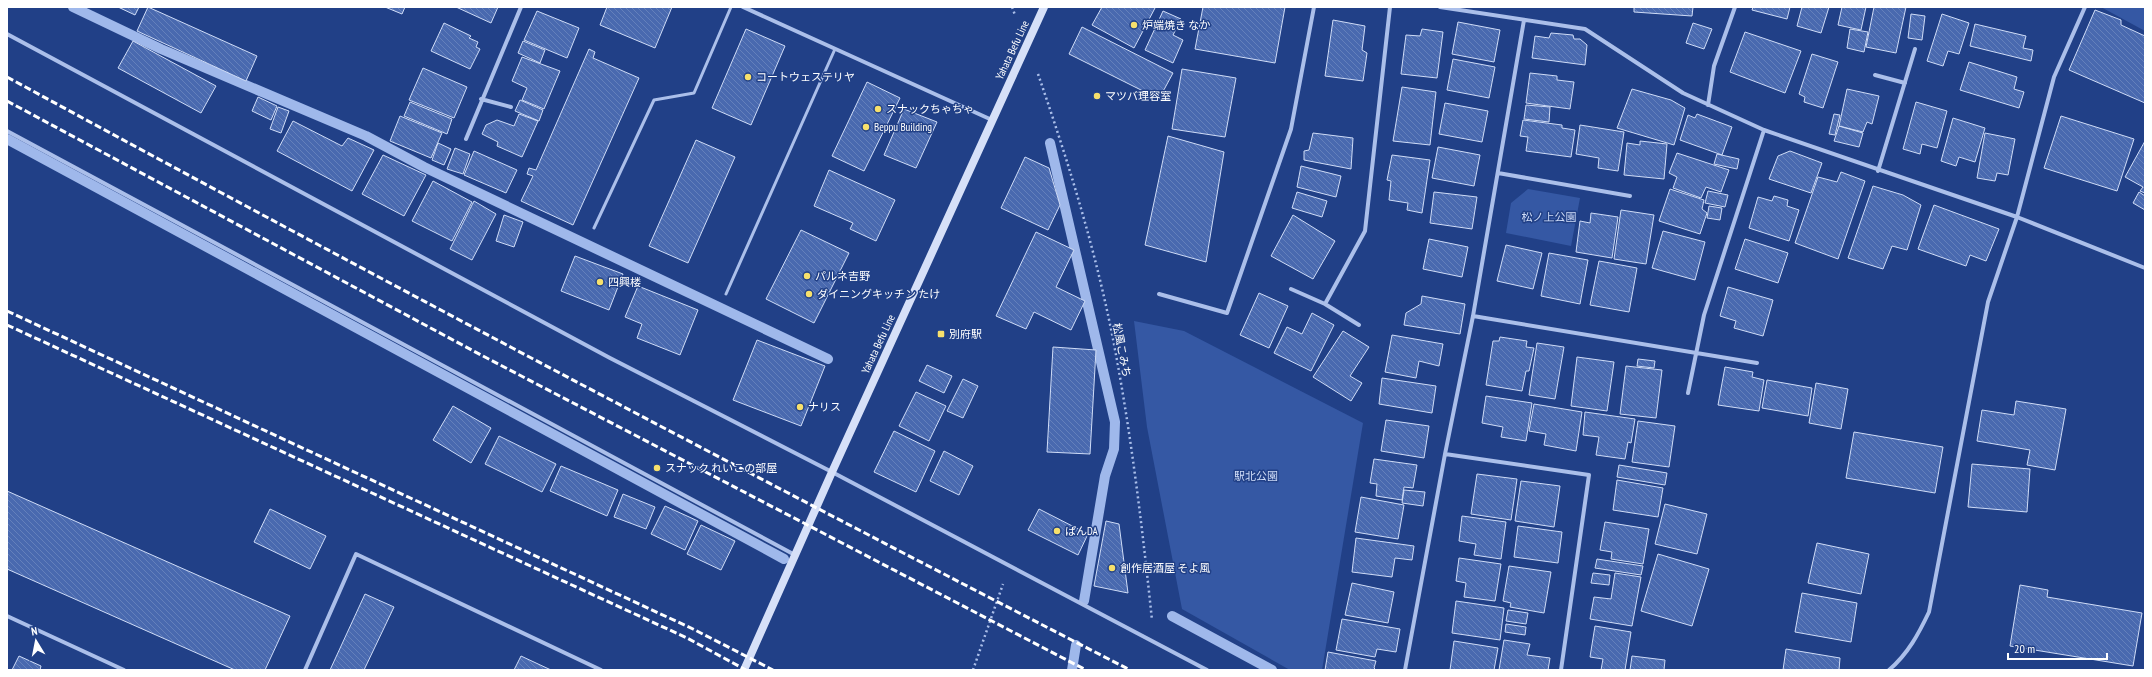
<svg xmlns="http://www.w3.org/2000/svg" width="2152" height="677" font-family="'PT Sans Narrow','Noto Sans JP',sans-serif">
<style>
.green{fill:#3558a4}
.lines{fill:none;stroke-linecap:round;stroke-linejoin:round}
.stream{stroke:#9fb8eb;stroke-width:10}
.building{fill:url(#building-back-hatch);stroke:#cfdcf7}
.path{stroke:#abbfea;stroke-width:2.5;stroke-dasharray:2 3;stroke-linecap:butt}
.service{stroke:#abbfea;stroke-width:3}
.minor{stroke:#abbfea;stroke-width:4}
.secondary{stroke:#d6e0f8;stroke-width:8}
.rail{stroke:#fff;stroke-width:3;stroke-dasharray:7 3;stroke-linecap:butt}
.poi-dot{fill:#f7e06c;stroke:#214087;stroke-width:1.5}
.labels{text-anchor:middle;stroke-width:3;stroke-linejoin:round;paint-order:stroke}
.poi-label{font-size:11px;fill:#fff;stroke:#214087;text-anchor:start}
.street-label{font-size:11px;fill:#fff;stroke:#214087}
.park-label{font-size:11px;fill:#cfdcf7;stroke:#214087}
</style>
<defs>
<pattern id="building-back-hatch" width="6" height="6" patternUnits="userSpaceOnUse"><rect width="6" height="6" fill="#4969af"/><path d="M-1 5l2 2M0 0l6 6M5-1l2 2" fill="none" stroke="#6480bb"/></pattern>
</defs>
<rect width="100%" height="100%" fill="#214087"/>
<path class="green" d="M2101 7H2145V31Z
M1528 189 1580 198 1571 246 1506 233 1511 203Z
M1134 321 1184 331 1363 423 1322 670H1290L1182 609 1147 427Z"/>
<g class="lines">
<path class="stream" d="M73 7 161 49 366 136 424 167 828 359
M7 139 784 559
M1050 143 1115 422 1114 449 1105 476 1084 601
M1172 616 1272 670
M1072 670 1076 645"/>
</g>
<path class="building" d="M118 7H139L135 15Z
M148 7 257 56 246 81 137 31Z
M385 7H405L402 14Z
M456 7H498L491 23Z
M607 7H672L655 48 600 25Z
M1102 7H1154L1155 8 1134 48 1092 25Z
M1203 7H1285L1275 63 1195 49Z
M1634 7H1693L1692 16 1634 12Z
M1753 7H1790L1787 19 1752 10Z
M1802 7H1829L1821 33 1797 26Z
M1842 7H1866L1861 30 1838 25Z
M1874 7H1906L1896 53 1866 47Z
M2095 10 2121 20V25L2145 36V103L2069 70Z
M537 11 579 28 567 58 524 40Z
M1163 11 1181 19 1173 35 1183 40 1173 63 1145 50Z
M1911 14 1925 16 1922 40 1908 38Z
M1942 14 1969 23 1959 54 1948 51 1943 66 1927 61Z
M1333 20 1365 26 1362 50 1367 53 1363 81 1325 76Z
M1458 22 1500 30 1494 62 1452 54Z
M444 23 471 36 469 38 478 42 476 47 480 49 470 69 431 51Z
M1693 23 1712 29 1704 49 1686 43Z
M1975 24 2026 36 2023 48 2033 50 2031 61 1970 46Z
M1082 27 1173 73 1159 99 1069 54Z
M746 29 785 46 751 125 712 108Z
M1422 29 1443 32 1437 78 1401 74 1406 35 1420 36Z
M1850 29 1868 32 1864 52 1847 48Z
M1745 32 1801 51 1785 93 1730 72Z
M1551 33 1573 35 1574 39H1580L1587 45 1585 65 1532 58 1535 36 1549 38Z
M133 41 216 86 201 113 118 68Z
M523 41 545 50 540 63 518 53Z
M589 49 595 52 593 58 639 78 573 225 521 201 533 176 527 174 529 168 536 170Z
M1812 54 1838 62 1823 108 1804 102 1805 97 1799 94Z
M522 57 560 71 544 109 522 100 527 88 512 81Z
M1453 59 1495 67 1489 98 1447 90Z
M1969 62 2017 77 2014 89 2024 92 2019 108 1960 90Z
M423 68 467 87 454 118 409 100Z
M1182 69 1236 78 1225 137 1172 129Z
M1530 73 1557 76V80L1574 82 1570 109 1526 103Z
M867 82 900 98 864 171 832 156Z
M1402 87 1436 92 1430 145 1393 141Z
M1632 89 1671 100 1685 108 1674 145 1617 128Z
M1847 89 1879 96 1872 124 1867 122 1863 132 1839 126Z
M258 97 277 106 271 120 252 111Z
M520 100 543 110 539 121 515 111Z
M410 102 452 119 447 134 404 116Z
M1916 102 1947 111 1937 148 1922 144 1920 154 1903 149Z
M1445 103 1488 111 1482 142 1439 134Z
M1526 105 1550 107 1549 122 1524 119Z
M278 107 289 111 281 133 270 129Z
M904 109 937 122 916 168 884 155Z
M519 114 538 121 522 157 497 146 498 142 482 134 486 125 497 120 514 126Z
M1697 114 1732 127 1722 155 1680 140 1688 115 1695 118Z
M1834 114 1840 115 1835 135 1829 134Z
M400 116 442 133 431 158 390 141Z
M2061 116 2134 139 2117 191 2044 168Z
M1953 118 1985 128 1975 162 1959 157 1956 166 1941 161Z
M1523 120 1562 125V128L1575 130 1571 157 1526 151 1528 137 1520 136Z
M293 121 342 146 348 138 374 150 352 191 277 151Z
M1580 125 1624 132 1618 171 1598 168 1599 158 1576 154Z
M1839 126 1863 133 1859 147 1834 141Z
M1313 133 1353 138 1351 169 1304 160V151L1309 150Z
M1985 133 2015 139 2008 175 1997 173 1995 181 1977 178Z
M1168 136 1224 152 1206 262 1145 245Z
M696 140 735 157 688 263 649 246Z
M1640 141 1667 144 1664 179 1624 175 1627 143 1640 145Z
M2145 141V193L2140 191 2143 187 2125 177Z
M438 143 451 149 444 165 432 160Z
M1438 147 1480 155 1474 186 1432 178Z
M455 148 470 154 463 174 447 169Z
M474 151 517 170 506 193 464 175Z
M1790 151 1822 163 1811 193 1769 179 1778 156Z
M1677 153 1729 170 1721 192 1706 187 1701 198 1673 188 1677 177 1669 173Z
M1717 154 1739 159 1737 169 1714 164Z
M383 155 426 175 404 216 362 194Z
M1392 155 1430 160 1422 213 1407 210 1408 203 1389 200 1391 181 1387 180Z
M1025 157 1049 168 1060 205 1048 230 1001 208Z
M1301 166 1341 176 1336 197 1297 187Z
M829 170 895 200 876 241 850 229 853 223 814 206Z
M1841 172 1865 181 1838 259 1795 243 1818 177 1837 182Z
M433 181 472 202 452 241 412 221Z
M1873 186 1903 195 1921 205 1907 250 1892 246 1883 269 1848 258Z
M1670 189 1704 200 1702 209 1707 213 1700 234 1659 221Z
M1708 191 1728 195 1725 207 1705 203Z
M1297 192 1327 201 1322 217 1292 208Z
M1434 192 1477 197 1472 229 1430 223Z
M2139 192 2145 196V210L2133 203Z
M1774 196 1788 200 1787 206 1799 210 1789 241 1749 228 1758 197 1772 201Z
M474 201 496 214 472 260 450 249Z
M1934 205 1999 229 1986 261 1970 255 1966 266 1918 249Z
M1709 206 1722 208 1720 220 1707 218Z
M1621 210 1654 215 1646 264 1614 259Z
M1591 213 1618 217 1612 258 1576 252 1580 221 1590 223Z
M504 215 523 222 514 247 496 241Z
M1293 215 1335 241 1313 279 1271 256Z
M801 230 849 253 814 323 766 299Z
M1663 231 1705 242 1695 280 1652 268Z
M1036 232 1074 250 1056 287 1085 301 1071 330 1034 312 1026 329 996 316Z
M1429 239 1468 247 1462 277 1423 269Z
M1745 239 1788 253 1778 283 1735 269Z
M1506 245 1542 253 1533 289 1497 281Z
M1549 253 1588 260 1580 304 1541 296Z
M575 256 623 274 609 310 561 291Z
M1599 261 1637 268 1629 312 1590 305Z
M638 286 698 310 680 355 637 338 642 324 625 317Z
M1728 287 1773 300 1763 336 1734 328 1736 321 1720 316Z
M1259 293 1288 306 1269 348 1240 335Z
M1422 296 1465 304 1460 334 1404 325 1406 313 1421 304Z
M1312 313 1334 325 1311 371 1274 353 1287 327 1302 334Z
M1343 331 1369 347 1350 376 1362 383 1351 401 1313 377Z
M1392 335 1443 344 1439 366 1419 361 1416 378 1385 372Z
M1500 337 1527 341 1526 347 1534 348 1529 371H1526L1522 391 1486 385 1493 341H1499Z
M757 340 825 366 801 426 733 400Z
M1537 343 1564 347 1555 399 1529 395Z
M1053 347 1096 350 1090 454 1047 452Z
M1577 357 1614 362 1607 411 1571 406Z
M1638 359 1655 361 1654 368 1637 366Z
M927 365 952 376 944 393 919 381Z
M1626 366 1662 370 1656 418 1620 414Z
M1725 367 1753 372 1752 377 1764 380 1759 411 1718 405Z
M1382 378 1436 386 1432 413 1379 404Z
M963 379 978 386 963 418 947 411Z
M1767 380 1812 388 1808 416 1762 408Z
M1816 383 1848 389 1841 429 1809 423Z
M916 392 946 406 929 441 899 426Z
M1486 396 1532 403 1526 441 1501 437 1503 427 1482 423Z
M2016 401 2066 409 2055 470 2027 465 2030 450 1977 441 1982 410 2014 415Z
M1534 404 1582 412 1576 451 1544 445 1546 434 1529 431Z
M453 406 491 428 471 463 433 440Z
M1585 412 1635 419 1631 443 1628 442 1625 459 1596 455 1599 437 1583 435Z
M1386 420 1429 426 1424 458 1381 451Z
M1638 421 1675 426 1669 467 1632 462Z
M894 431 935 451 916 492 874 472Z
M1854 432 1943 447 1935 493 1846 478Z
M499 436 556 464 542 492 485 464Z
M944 451 973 466 959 495 930 481Z
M1374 459 1417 465 1413 488 1404 487 1402 500 1376 496 1377 484 1370 483Z
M1972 464 2030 469 2027 512 1968 507Z
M1619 465 1667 473 1665 485 1617 477Z
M561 466 618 490 607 516 550 491Z
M1477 474 1517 479 1511 520 1471 514Z
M1617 480 1663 488 1658 517 1613 510Z
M1521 481 1560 486 1554 527 1515 521Z
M1404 490 1425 492 1423 506 1402 503Z
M7 491 290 616 265 670H235L7 569Z
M623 494 655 507 646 529 614 517Z
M1361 497 1404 505 1398 539 1355 532Z
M1665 504 1707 514 1697 554 1655 544Z
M665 506 698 521 685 550 651 534Z
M270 509 326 536 310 569 254 542Z
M1039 509 1088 534 1078 555 1028 530Z
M1462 516 1506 522 1501 559 1474 555 1476 544 1459 541Z
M1106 521 1119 524 1128 593 1094 586Z
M1605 522 1649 529 1643 564 1611 559 1612 552 1600 550Z
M701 525 735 541 721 570 687 554Z
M1518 526 1562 532 1558 563 1514 557Z
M1356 538 1414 546 1412 560 1395 558 1392 577 1352 572Z
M1817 543 1869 554 1861 594 1808 583Z
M1658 554 1709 569 1692 626 1641 611Z
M1459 558 1501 564 1495 601 1464 597 1466 583 1456 581Z
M1597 559 1643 566 1641 575 1595 568Z
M1509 566 1551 572 1544 613 1510 607 1511 603 1503 601Z
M1593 573 1610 575 1609 585 1591 583Z
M1615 573 1641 577 1632 626 1590 619 1594 597 1611 599Z
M1352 583 1394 592 1388 623 1345 615Z
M2020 585 2048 590 2047 597 2142 613 2133 666 2010 646Z
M1802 593 1857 603 1851 642 1795 632Z
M365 594 394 607 364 670H330Z
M1456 601 1504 608 1500 640 1452 633Z
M1508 610 1528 613 1526 624 1506 621Z
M1342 619 1400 629 1396 652 1377 649 1375 657 1336 650Z
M1506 624 1526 627 1525 635 1505 632Z
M1595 626 1631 632 1625 670H1601L1603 659 1590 657Z
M1504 640 1530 644 1527 655 1550 658 1548 670H1499Z
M1454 641 1498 648 1494 670H1450Z
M1786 649 1840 658 1839 670H1783Z
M1328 652 1376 661 1374 668 1376 670H1325Z
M19 656 41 666 40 670H12Z
M521 656 551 670H514Z
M1632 656 1665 660 1664 670H1630Z"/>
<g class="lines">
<path class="path" d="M1012 7 1015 15
M1038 74C1068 161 1095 248 1113 339 1131 432 1142 525 1152 620
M973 670 1003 584"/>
<path class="service" d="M594 228 654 100 694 93 731 7
M726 294 835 49"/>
<path class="minor" d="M743 7 992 120
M1440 7 1585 29 1683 93 1764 130 2017 217 2145 268
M7 34 610 358 832 472 1207 670
M1875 75 1905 83
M481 99 511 107
M1708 105 1714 66 1735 7
M7 131 795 555
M466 139 521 7
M1878 171 1915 49
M1498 173 1630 196
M1291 289 1325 304 1359 325
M1159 294 1227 313 1291 129 1314 7
M1325 304 1365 231 1390 7
M1473 316 1757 363
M1688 393 1704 315 1764 130
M1445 454 1589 475 1561 670
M7 616 124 670
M305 670 356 554 601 670
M1405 670 1445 454 1473 316 1524 20
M1889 670C1908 654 1919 633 1929 612L1988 302 2017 217 2054 77 2085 7"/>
<path class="secondary" d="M744 670 832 472 1044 7"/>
<path class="rail" d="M7 77C379 279 754 477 1130 670
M7 101 481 355 1086 670
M7 311 693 629 773 670
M7 325 687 638 746 670"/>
</g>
<g class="poi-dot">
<circle cx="1134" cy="25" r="4"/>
<circle cx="748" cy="77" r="4"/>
<circle cx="1097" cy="96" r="4"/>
<circle cx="878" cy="109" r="4"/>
<circle cx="866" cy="127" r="4"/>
<circle cx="807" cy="276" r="4"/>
<circle cx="600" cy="282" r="4"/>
<circle cx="809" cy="294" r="4"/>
<rect x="937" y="330" width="8" height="8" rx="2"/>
<circle cx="800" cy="407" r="4"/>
<circle cx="657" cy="468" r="4"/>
<circle cx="1057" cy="531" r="4"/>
<circle cx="1112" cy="568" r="4"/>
</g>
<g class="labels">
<g class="poi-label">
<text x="1142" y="29">炉端焼き なか</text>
<text x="756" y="81">コートウェステリヤ</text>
<text x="1105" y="100">マツバ理容室</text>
<text x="886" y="113">スナックちゃちゃ</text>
<text x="874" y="131">Beppu Building</text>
<text x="815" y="280">パルネ吉野</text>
<text x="608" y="286">四興楼</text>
<text x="817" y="298">ダイニングキッチン たけ</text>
<text x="949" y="338">別府駅</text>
<text x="808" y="411">ナリス</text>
<text x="665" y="472">スナック れいこの部屋</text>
<text x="1065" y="535">ぱんDA</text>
<text x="1120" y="572">創作居酒屋 そよ風</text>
</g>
<g class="street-label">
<text transform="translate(1012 50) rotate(-65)" y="4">Yahata Befu Line</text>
<text transform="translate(878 344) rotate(-65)" y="4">Yahata Befu Line</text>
<text transform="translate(1122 350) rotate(79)" y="4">松風こみち</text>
</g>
<g class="park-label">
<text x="1549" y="221">松ノ上公園</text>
<text x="1256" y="480">駅北公園</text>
</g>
</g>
<rect width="2152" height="677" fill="none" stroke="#ffffff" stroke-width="16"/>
<g transform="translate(36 641) rotate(350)" stroke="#214087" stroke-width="3" paint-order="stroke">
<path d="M0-3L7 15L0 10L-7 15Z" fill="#ffffff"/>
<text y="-6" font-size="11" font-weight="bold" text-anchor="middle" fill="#ffffff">N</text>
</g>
<path d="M2008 653v6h99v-6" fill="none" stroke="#ffffff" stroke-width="2"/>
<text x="2014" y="653" font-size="12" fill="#ffffff" stroke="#214087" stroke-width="3" paint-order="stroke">20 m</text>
</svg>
